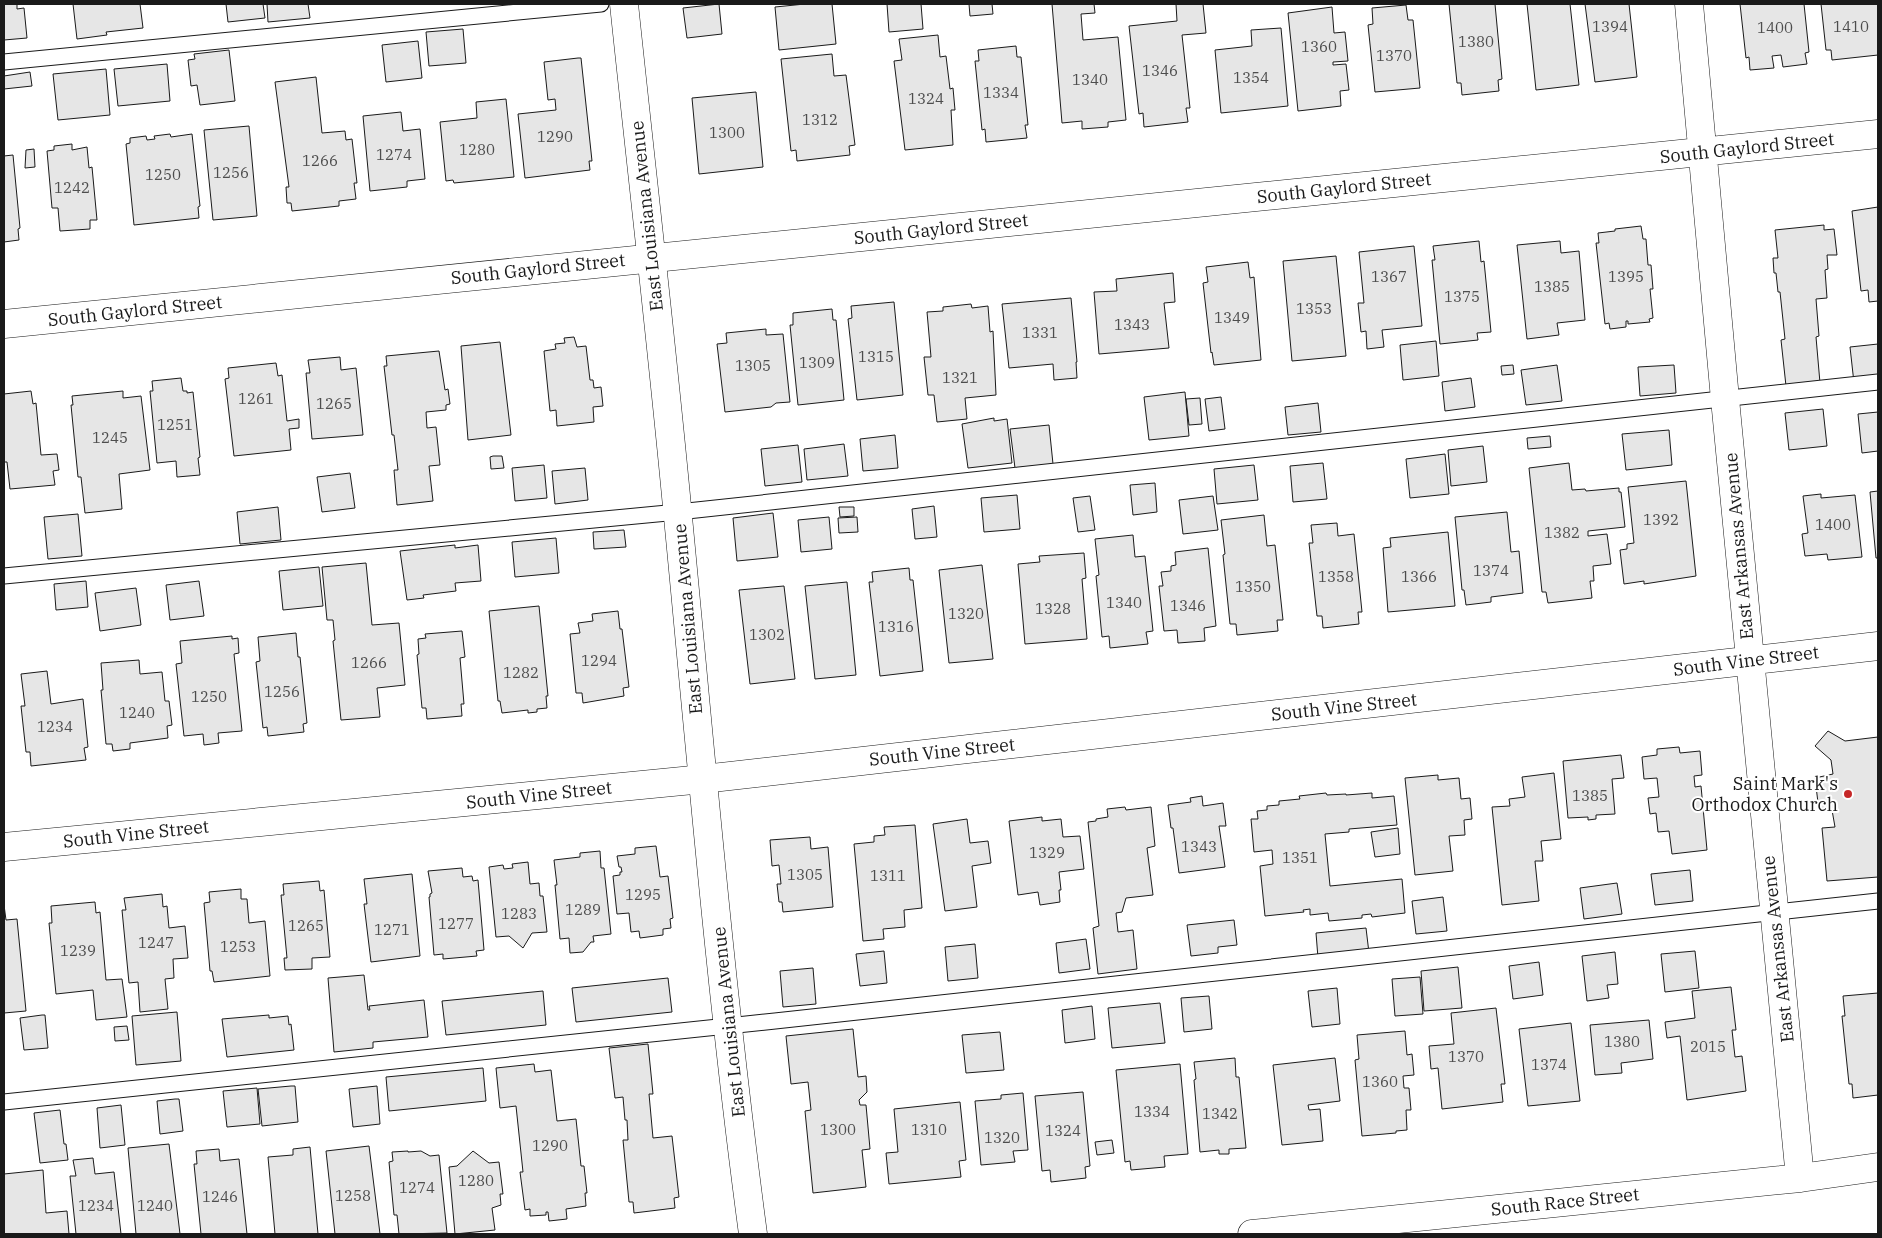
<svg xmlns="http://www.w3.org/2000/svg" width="1882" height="1238" font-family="'IBM Plex Serif',serif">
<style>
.building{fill:#e6e6e6;stroke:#1a1a1a}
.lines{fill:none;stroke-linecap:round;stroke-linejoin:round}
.lane-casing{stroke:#1a1a1a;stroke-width:17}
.street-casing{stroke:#1a1a1a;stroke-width:29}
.secondary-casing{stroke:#1a1a1a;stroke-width:29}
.lane{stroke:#fff;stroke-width:15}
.street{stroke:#fff;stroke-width:28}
.secondary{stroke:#fff;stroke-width:28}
.poi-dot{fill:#c62828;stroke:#fff;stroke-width:2}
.labels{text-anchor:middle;stroke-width:4;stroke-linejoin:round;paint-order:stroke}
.number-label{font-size:15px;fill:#4d4d4d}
.street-label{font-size:18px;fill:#1a1a1a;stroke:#fff}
.poi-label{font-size:18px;fill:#1a1a1a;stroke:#fff;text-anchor:end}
</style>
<rect width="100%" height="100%" fill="#fff"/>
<path class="building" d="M4 4H17V9L24 8 27 38 4 40Z
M73 4H140L143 28 106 32 107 35 77 39Z
M226 4H263L265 18 228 22Z
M267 4H308L310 18 268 22Z
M719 4 722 34 687 38 683 8Z
M805 4H832L836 44 779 50 775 7Z
M887 4H921L923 29 889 32Z
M969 4H992L993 14 970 16Z
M1052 4H1094L1095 13 1081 14 1083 40 1118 37 1126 120 1108 122V127L1082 129V121L1062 123Z
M1176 4H1203L1206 33 1182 35 1190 108H1186L1188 122 1144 127 1143 113 1139 114 1129 26 1177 21Z
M1449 4H1495L1502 79 1498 80 1499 91 1462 95 1461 83H1457Z
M1527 4H1570L1579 85 1536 90Z
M1585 4H1629L1637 77 1595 82Z
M1740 4H1804L1809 52 1805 53 1807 64 1783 67 1781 55 1772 56 1774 68 1750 70 1749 57 1746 58Z
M1821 4H1878V55L1832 60 1831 50H1826Z
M1406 5 1408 20H1413L1420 88 1375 92 1368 25 1373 24 1372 8Z
M1332 7 1334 33 1345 32 1348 61 1333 62V65L1346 64 1349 90 1340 91 1341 106 1298 111 1288 13Z
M1281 28 1288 106 1221 113 1215 50 1252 46 1251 30Z
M463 29 466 63 429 66 426 32Z
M938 35 940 57 946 56 950 89 953 88 955 110H951L953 145 905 150 894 61 902 60 899 39Z
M418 41 422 78 386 82 382 45Z
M1016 46 1017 57H1021L1028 125H1025L1027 138 986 142 985 129 982 130 975 61H979L978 50Z
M229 50 235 101 200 105 197 85 191 86 188 60 195 59 194 54Z
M832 54 834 76 846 75 855 145 849 146 850 155 797 161 796 150 791 151 781 59Z
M578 58H581L592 161H589L590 170 525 178 518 114 556 110 555 99 548 100 544 62Z
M167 64 170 101 118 106 114 69Z
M106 69 110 115 58 120 53 74Z
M30 72 32 86 4 89V76Z
M316 77 322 133 345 131 346 140 352 139 357 183H354L356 199 339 201V206L292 211 291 203H287L286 187H289L275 82Z
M756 92 763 167 699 174 692 98Z
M506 99 514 177 454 183 453 180 446 181 440 122 477 118 476 102Z
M401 112 403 131 420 129 425 179 407 181V187L370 191 363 116Z
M249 126 257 216 213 220 204 130Z
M170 134 171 137 192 134 200 206 198 207 199 218 134 225 126 144 130 143V138L146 136 147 140 155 139 154 136Z
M72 144V150L87 147 89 168 92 167 97 220H90V229L60 231 58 208H52L47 151 54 150V146Z
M34 149 35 167 25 168 26 150Z
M13 155 20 228 18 229 19 240 4 242V156Z
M1878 207V301L1869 302 1868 290 1861 291 1852 211Z
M1824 225V230L1834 229 1837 255H1827L1828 269 1825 270 1827 298 1816 299 1819 336 1816 337 1820 383 1786 386 1781 340 1785 339 1780 292H1778L1776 273H1774L1773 258H1778L1775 230Z
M1641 226 1643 239H1646L1648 265H1651L1653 289H1650L1653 318 1649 319 1650 322 1628 324V321H1626V327L1610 329 1609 323 1605 324 1596 243H1599L1598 233 1615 231V229Z
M1479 241 1481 262 1484 261 1491 332 1477 333 1478 340 1440 344 1432 260H1435L1433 246Z
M1560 241 1561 253 1579 251 1585 320 1557 323 1559 335 1527 339 1517 245Z
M1414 246 1422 326 1382 330 1384 347 1367 349 1366 331 1361 332 1358 303H1364L1359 252Z
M1336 256 1346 356 1292 361 1283 261Z
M1248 262 1250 278 1254 277 1261 360 1214 365 1212 352 1211 353 1203 283 1208 282 1206 267Z
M1173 273 1175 302 1164 303 1169 348 1099 354 1094 292 1117 291 1116 279Z
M1071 298 1077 362H1076L1077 378 1054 380 1053 364 1009 368 1002 304Z
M894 302 903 395 857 400 848 319 852 318 851 306Z
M971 304 972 308 988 306 990 332 993 331 996 395 965 398 967 419 937 422 934 395H928L924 357H931L927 312 943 311V307Z
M832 309 833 320H836L844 400 798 405 790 325H793V313Z
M766 329V335L783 334 790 402 776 403 771 407 725 412 717 344 727 343 726 333Z
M574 337 577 347 586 346 590 380H593L594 388 601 387 603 406 593 407 594 422 557 426 556 410 550 411 544 351 556 349 555 344 565 343 564 338Z
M1436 341 1439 376 1403 380 1400 345Z
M500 342 511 435 468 440 461 346Z
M1878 344V381L1854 383 1850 347Z
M439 351 445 390 448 389 450 404 446 405V410L426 412 427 428 436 427 440 465 429 466 433 501 397 505 394 470H398L394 435H392L384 366H387L386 356Z
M340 357 341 370 356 368 363 435 312 439 306 373H310L308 360Z
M276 363 278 376 282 375 287 421 299 419V428L289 429 291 450 234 456 225 379 229 378 228 368Z
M1513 365 1514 374 1502 375 1501 366Z
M1557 365 1562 401 1526 405 1521 370Z
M1674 365 1676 393 1640 396 1638 367Z
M181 378 183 391H187V393L193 392 200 457 198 458 200 475 177 477 176 461 157 463 150 391H153L152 381Z
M1471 378 1475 407 1445 411 1442 382Z
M31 391 33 404 36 403 41 455 57 454 59 470 53 471 55 485 10 489 7 462H4V394Z
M123 391V398L141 396 150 470 119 474 122 509 85 513 81 477H78L71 405H73L72 396Z
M1185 392 1189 436 1149 440 1144 397Z
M1221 397 1225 429 1209 431 1205 399Z
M1200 398 1202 424 1189 425 1186 399Z
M1318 403 1321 432 1288 435 1285 407Z
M1823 409 1827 446 1789 450 1785 413Z
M1878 412V451L1862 453 1858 414Z
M994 418V421L1007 419 1012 463 968 468 962 424Z
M1049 425 1053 464 1015 468 1010 429Z
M1669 430 1672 465 1626 470 1622 434Z
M895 435 898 468 863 471 860 439Z
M1550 436 1551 447 1528 449 1527 438Z
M844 444 848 476 807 480 804 449Z
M798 445 802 482 765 486 761 449Z
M1483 446 1487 482 1451 486 1448 450Z
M1445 454 1449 494 1410 498 1406 459Z
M493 456H502L504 468 491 469 490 457Z
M1323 463 1327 499 1293 502 1290 466Z
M1569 463 1572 490 1585 489 1586 491 1619 488V492H1621L1625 527 1588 531V536L1607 534 1611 564 1593 566 1594 581H1590L1592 598 1548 603 1546 592H1542L1529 468Z
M544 465 547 498 515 501 512 468Z
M1254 465 1258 500 1217 504 1214 469Z
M585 468 588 500 555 504 552 471Z
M350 473 355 508 322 512 317 477Z
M1686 481 1696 576 1644 584V581L1624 584 1620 550 1627 549V544L1634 543 1628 487Z
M1155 483 1157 512 1133 515 1130 485Z
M1878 491V558H1876L1870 492Z
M1821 494V498L1855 495 1862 557 1828 560 1827 554 1805 556 1802 534 1808 533 1803 496Z
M1017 495 1020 529 984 532 981 498Z
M1090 496 1095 530 1078 532 1073 498Z
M1213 496 1218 530 1183 534 1179 500Z
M934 506 937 537 915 539 912 509Z
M278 507 281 540 240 544 237 512Z
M839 507H854V516L840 517Z
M1507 512 1511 552 1519 551 1523 593 1491 597V602L1466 605 1464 590H1462L1455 517Z
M773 513 778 557 737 561 733 518Z
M78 514 82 556 48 559 44 517Z
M1264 515 1267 546 1275 545 1283 620H1277L1278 631 1237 635 1236 624H1230L1223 555 1225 554 1221 520Z
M829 517 832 549 801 552 798 520Z
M857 517 858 532 839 533 838 518Z
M1337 523 1338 536 1354 534 1362 612H1358L1359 624 1323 628 1322 616H1317L1309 543H1313L1311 525Z
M624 530 626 547 594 549 593 532Z
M1448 532 1455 606 1388 612 1383 548 1391 547 1390 538Z
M1133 535 1135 557 1145 556 1153 631 1146 632 1148 644 1110 648 1109 636 1102 637 1096 576 1099 575 1095 539Z
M556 538 559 573 515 577 512 542Z
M455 545V548L478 545 481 581 455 583 456 591 423 595 424 598 407 600 400 551Z
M1208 548 1216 626 1204 628 1205 641 1178 643 1177 630 1164 631 1159 586H1163L1161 572 1171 571V566L1176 565 1175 552Z
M1084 553 1086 578 1082 579 1087 639 1025 644 1018 564 1040 562 1039 556Z
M366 563 372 625 399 623 405 685 377 688 380 717 341 720 333 641 335 640 333 620H327L322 567Z
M982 565 993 659 949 663 939 570Z
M319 567 323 606 283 610 279 571Z
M909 568 910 580H913L923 671 880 676 869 582H873L872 572Z
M86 581 88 607 56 610 54 584Z
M199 581 204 616 170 620 166 585Z
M847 582 856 675 815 679 805 586Z
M784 586 795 679 750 684 739 590Z
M136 588 141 625 100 631 95 593Z
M539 606 548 696H546L547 708 537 709V712L528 713V710L502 713 500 701H498L489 611Z
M618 611 620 629H622L629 687 623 688 624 696 583 703 582 693H576L570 634 580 633 578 623 593 621 592 614Z
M462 631 465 657 460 658 464 704H461L462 716 427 719 426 708H422L417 655 419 654 418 639 426 638 425 634Z
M296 633 298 657H300L307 723 303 724 304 732 268 736 267 727 263 728 256 662 260 661 258 637Z
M232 636V639L238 638 239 653 234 654 242 731 218 733 219 743 204 745 203 734 184 736 176 664 182 663 180 641Z
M139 660 140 674 162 672 165 701H169L172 725 167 726 168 738 130 743V749L113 751 112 744H106L101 690H103L101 663Z
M47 671 51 704 83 699 88 747 84 748 86 760 31 766 30 752H26L21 706H25L21 674Z
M1828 731 1845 741 1878 737V877L1827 881 1822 828 1835 827 1832 810 1819 811 1815 778 1833 774 1831 760 1815 746Z
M1679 747 1680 753 1700 751 1702 775 1694 776 1695 787 1701 786 1707 850 1672 854 1669 831 1658 832 1656 813 1650 814 1648 798 1659 797 1657 778 1644 779 1642 757 1657 755V749Z
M1621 755 1624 778 1612 779 1615 814 1596 815V819L1588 820V817L1568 818 1563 761Z
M1554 773 1561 839 1541 841 1543 861H1535L1539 901 1502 905 1492 807 1510 806 1509 799 1525 797 1522 777Z
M1438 775V780L1459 778 1461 799 1470 798 1472 819 1464 820 1465 835 1449 836 1453 871 1415 875 1405 778Z
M1326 793 1327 795 1346 794V795L1372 793V798L1394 796 1397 825 1349 829V832L1325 834 1330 886 1402 879 1405 913 1372 917 1371 914 1362 915V918L1329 921 1328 913 1310 915V909L1303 910 1304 912 1265 916 1260 866 1273 864 1272 850 1254 852 1251 819H1258L1257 811 1267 810V806L1279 805V801L1300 799 1299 796Z
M1202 796 1203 806 1223 803 1226 826H1219L1225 867 1179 873 1173 828H1171L1168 805 1191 802 1190 798Z
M1125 807 1126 810 1151 807 1155 846 1147 848 1153 895 1126 898 1122 912 1116 913 1118 932 1133 930 1137 969 1098 974 1093 928 1099 926 1088 822 1096 821V819L1108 817 1107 809Z
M1042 817V821L1061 819 1063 837 1080 836 1084 869 1059 872 1061 890H1059L1060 902 1040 905 1038 892 1018 895 1009 821Z
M967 819 970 843 988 841 991 863 972 866 977 907 945 911 933 824Z
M915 825 922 908 904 910 905 927 883 929 884 939 863 941 854 844 874 842V836L885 835 884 827Z
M1398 828 1400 854 1375 857 1371 832Z
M810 837 811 849 828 847 833 907 783 912 782 902H779L777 884H781L779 865 772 866 770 840Z
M656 846 660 877 668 876 673 918 670 919 671 928 663 929V935L640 938 639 931 631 932 629 913 617 914 613 876 620 875V872H622L621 867H619L617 856 635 854V848Z
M600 851 601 868H604L611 934 593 936 594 942H591L583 952 570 953 569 938 560 939 555 885H557L554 860 580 857V853Z
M528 862 530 884 539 883 540 896H543L547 932 532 933 523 948 509 936 496 937 489 867 503 865 504 869 513 868 512 864Z
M462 868 463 877 472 876 473 881 478 880 484 950 476 951 477 956 443 959V954L434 955 429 897H430V894L432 893 428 871Z
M1690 870 1693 901 1655 905 1651 874Z
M412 874 420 956 371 962 364 904H367L364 879Z
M319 881 320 891 324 890 330 957 312 958V969L285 970 284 958H287L281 895H284L283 884Z
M1617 883 1622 914 1584 919 1580 888Z
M241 889V899H247L249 923 265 921 270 976 214 982 212 971H210L204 903 210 902 209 892Z
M162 894 163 907 167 906 169 928 185 926 188 958 173 959 174 978 165 979 168 1009 140 1012 138 982 129 983 122 910H126L124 898Z
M1443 897 1447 931 1416 934 1412 901Z
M95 902 96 913 100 912 106 980 122 979 127 1017 96 1020 93 990 56 994 49 923H52L51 906Z
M4 905 6 920 17 919 26 1011 4 1013Z
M1234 920 1237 945 1218 947V953L1191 956 1187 925Z
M1366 928 1369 953 1318 958 1316 933Z
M1086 939 1090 969 1059 973 1056 943Z
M975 944 978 978 948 981 945 947Z
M884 951 887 983 860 986 856 954Z
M1695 951 1699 988 1665 992 1661 954Z
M1615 952 1618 984 1607 985 1609 998 1587 1001 1582 956Z
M1539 962 1543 995 1513 999 1509 966Z
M1458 967 1462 1008 1424 1011 1421 971Z
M813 968 816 1004 783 1007 780 971Z
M364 975 368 1010H370L369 1006 424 1000 428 1037 373 1042V1048L334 1052 328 978Z
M1420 977 1423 1014 1395 1016 1392 979Z
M668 978 672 1012 576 1022 572 988Z
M1731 987 1736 1030H1732L1735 1057 1742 1056 1746 1091 1687 1100 1680 1036 1667 1038 1665 1022 1695 1018 1692 991Z
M1337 988 1340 1024 1312 1027 1308 991Z
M543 991 546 1025 446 1035 442 1001Z
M1878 993V1095L1853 1098 1852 1084H1849L1842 1016H1845L1843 996Z
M1209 996 1212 1029 1184 1032 1181 998Z
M1160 1003 1165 1043 1112 1048 1108 1008Z
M1092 1006 1095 1039 1065 1043 1062 1010Z
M1496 1008 1505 1084H1501L1503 1102 1442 1109 1438 1068 1431 1069 1429 1046 1454 1044 1451 1013Z
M177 1012 181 1061 136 1065 132 1016Z
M42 1015H45L48 1048 24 1050 20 1018Z
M269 1015V1018L288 1016 289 1025 291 1024 294 1050 227 1057 222 1019Z
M1649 1020 1653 1059 1621 1063 1622 1073 1595 1075 1590 1025Z
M1571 1023 1580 1101 1528 1106 1519 1029Z
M127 1026 129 1040 115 1041 114 1027Z
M853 1029 858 1077 866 1076 867 1092 859 1100 860 1105H866L870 1149 862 1150 866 1187 813 1193 805 1111 811 1110 808 1082 791 1084 786 1036Z
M1405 1031 1407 1055 1412 1054 1414 1075 1403 1076 1404 1088H1409L1411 1110H1406L1407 1130 1396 1131V1133L1362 1136 1355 1060 1359 1059 1357 1035Z
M1000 1032 1004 1070 966 1073 962 1035Z
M648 1044 653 1094H649L653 1138 672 1136 679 1197 674 1198 675 1208 634 1213 633 1202H629L623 1140H628L627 1120H625L623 1097 615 1098 609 1048Z
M1235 1058 1236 1077H1239L1246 1148 1229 1149V1154H1219V1150L1200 1152 1194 1080 1196 1079 1194 1062Z
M1335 1058 1340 1101 1308 1105 1309 1110 1320 1109 1323 1141 1282 1145 1273 1065Z
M534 1064 535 1072 551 1070 557 1121 576 1119 581 1166H584L587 1193H585L586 1206 566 1209 567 1219 549 1221 548 1212H546V1215L530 1216V1209L525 1210 520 1172H523L516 1106 500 1108 496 1068Z
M1180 1064 1188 1154 1164 1156 1165 1167 1131 1170 1130 1161 1125 1162 1116 1070Z
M483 1068 486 1101 389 1111 386 1077Z
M291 1086H295L298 1122 262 1126 258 1089Z
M377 1086 380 1124 353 1127 349 1089Z
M257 1088 260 1124 227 1127 223 1091Z
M1083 1092 1090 1166 1085 1167 1086 1178 1051 1182 1050 1170 1042 1171 1035 1096Z
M1023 1093 1028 1150 1013 1151 1015 1162 981 1165 975 1101 1001 1099V1095Z
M175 1099H179L183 1131 160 1134 157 1101Z
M960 1102 966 1160 959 1161 961 1177 889 1184 886 1153 898 1152 894 1109Z
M121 1105 125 1145 100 1148 97 1108Z
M60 1110 64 1144H66L68 1160 40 1163 34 1113Z
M1112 1140 1114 1153 1097 1155 1095 1142Z
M169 1144 180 1234H136L128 1148Z
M369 1146 380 1234H335L326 1151Z
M310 1147 318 1234H275L268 1157 293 1155V1149Z
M219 1149 220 1161 239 1159 247 1234H201L194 1164H197L196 1151Z
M408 1151V1152L421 1151 430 1156 439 1155 447 1233 399 1234 397 1215H394L389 1162 393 1161 392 1152Z
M473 1151 489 1163 499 1162 503 1194H500L501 1205 492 1208 495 1230 455 1234 449 1167 457 1166Z
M93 1158 95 1174 114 1172 121 1234H76L70 1176H76L73 1160Z
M43 1170 46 1213 67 1211 69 1234H4V1174Z"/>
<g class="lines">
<defs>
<path id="lane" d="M4 62 601 4
M4 576 678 512 1878 382
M4 1102 775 1021 1878 901"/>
<path id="street" d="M1689 4 1725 399 1800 1178
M4 324 1878 134
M4 847 703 779 1878 646
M1252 1234 1800 1178 1878 1167"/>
<path id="secondary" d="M624 4C642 175 662 346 678 517 701 756 721 996 753 1234"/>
</defs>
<use href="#lane" class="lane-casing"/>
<use href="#street" class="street-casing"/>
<use href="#secondary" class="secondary-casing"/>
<use href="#lane" class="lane"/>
<use href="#street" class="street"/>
<use href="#secondary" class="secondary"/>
</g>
<circle class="poi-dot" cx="1848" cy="794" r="5"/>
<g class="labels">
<g class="number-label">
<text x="1610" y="32">1394</text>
<text x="1851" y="32">1410</text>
<text x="1775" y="33">1400</text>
<text x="1476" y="47">1380</text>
<text x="1319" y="52">1360</text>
<text x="1394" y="61">1370</text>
<text x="1160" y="76">1346</text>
<text x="1251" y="83">1354</text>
<text x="1090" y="85">1340</text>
<text x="1001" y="98">1334</text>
<text x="926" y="104">1324</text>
<text x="820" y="125">1312</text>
<text x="727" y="138">1300</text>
<text x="555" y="142">1290</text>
<text x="477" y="155">1280</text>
<text x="394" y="160">1274</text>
<text x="320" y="166">1266</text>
<text x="231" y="178">1256</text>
<text x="163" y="180">1250</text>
<text x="72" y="193">1242</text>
<text x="1389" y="282">1367</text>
<text x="1626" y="282">1395</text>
<text x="1552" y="292">1385</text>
<text x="1462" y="302">1375</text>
<text x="1314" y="314">1353</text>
<text x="1232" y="323">1349</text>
<text x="1132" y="330">1343</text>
<text x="1040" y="338">1331</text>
<text x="876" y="362">1315</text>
<text x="817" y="368">1309</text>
<text x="753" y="371">1305</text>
<text x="960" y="383">1321</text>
<text x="256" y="404">1261</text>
<text x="334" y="409">1265</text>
<text x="175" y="430">1251</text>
<text x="110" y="443">1245</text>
<text x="1661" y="525">1392</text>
<text x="1833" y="530">1400</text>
<text x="1562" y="538">1382</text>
<text x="1491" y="576">1374</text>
<text x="1336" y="582">1358</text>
<text x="1419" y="582">1366</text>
<text x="1253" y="592">1350</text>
<text x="1124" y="608">1340</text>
<text x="1188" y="611">1346</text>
<text x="1053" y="614">1328</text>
<text x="966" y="619">1320</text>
<text x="896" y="632">1316</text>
<text x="767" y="640">1302</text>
<text x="599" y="666">1294</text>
<text x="369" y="668">1266</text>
<text x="521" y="678">1282</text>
<text x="282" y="697">1256</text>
<text x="209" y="702">1250</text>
<text x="137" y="718">1240</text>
<text x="55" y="732">1234</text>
<text x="1590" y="801">1385</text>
<text x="1199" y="852">1343</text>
<text x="1047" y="858">1329</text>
<text x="1300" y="863">1351</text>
<text x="805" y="880">1305</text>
<text x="888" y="881">1311</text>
<text x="643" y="900">1295</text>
<text x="583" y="915">1289</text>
<text x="519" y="919">1283</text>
<text x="456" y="929">1277</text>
<text x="306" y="931">1265</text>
<text x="392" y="935">1271</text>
<text x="156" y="948">1247</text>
<text x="238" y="952">1253</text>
<text x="78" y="956">1239</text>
<text x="1622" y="1047">1380</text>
<text x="1708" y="1052">2015</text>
<text x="1466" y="1062">1370</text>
<text x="1549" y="1070">1374</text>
<text x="1380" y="1087">1360</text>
<text x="1152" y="1117">1334</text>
<text x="1220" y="1119">1342</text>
<text x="838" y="1135">1300</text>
<text x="929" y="1135">1310</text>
<text x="1063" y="1136">1324</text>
<text x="1002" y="1143">1320</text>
<text x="550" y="1151">1290</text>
<text x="476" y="1186">1280</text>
<text x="417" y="1193">1274</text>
<text x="353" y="1201">1258</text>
<text x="220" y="1202">1246</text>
<text x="96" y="1211">1234</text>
<text x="155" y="1211">1240</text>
</g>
<g class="street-label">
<text transform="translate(1747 148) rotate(-6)" y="6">South Gaylord Street</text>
<text transform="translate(1344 188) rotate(-6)" y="6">South Gaylord Street</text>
<text transform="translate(647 216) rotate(-96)" y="6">East Louisiana Avenue</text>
<text transform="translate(941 229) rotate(-6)" y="6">South Gaylord Street</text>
<text transform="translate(538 269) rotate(-6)" y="6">South Gaylord Street</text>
<text transform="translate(135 311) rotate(-6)" y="6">South Gaylord Street</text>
<text transform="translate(1739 546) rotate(-95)" y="6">East Arkansas Avenue</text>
<text transform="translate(688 619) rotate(-95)" y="6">East Louisiana Avenue</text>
<text transform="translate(1746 661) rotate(-7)" y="6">South Vine Street</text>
<text transform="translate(1344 707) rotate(-6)" y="6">South Vine Street</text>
<text transform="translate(942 752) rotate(-6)" y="6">South Vine Street</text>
<text transform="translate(539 795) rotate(-6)" y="6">South Vine Street</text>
<text transform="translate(136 834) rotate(-6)" y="6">South Vine Street</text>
<text transform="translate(1778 949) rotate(-96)" y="6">East Arkansas Avenue</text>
<text transform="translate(729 1022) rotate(-96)" y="6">East Louisiana Avenue</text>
<text transform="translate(1565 1202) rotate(-6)" y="6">South Race Street</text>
</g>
<g class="poi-label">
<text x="1838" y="790">Saint Mark's<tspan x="1838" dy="21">Orthodox Church</tspan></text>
</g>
</g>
<rect width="1882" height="1238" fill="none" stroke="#1a1a1a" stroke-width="10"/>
</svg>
